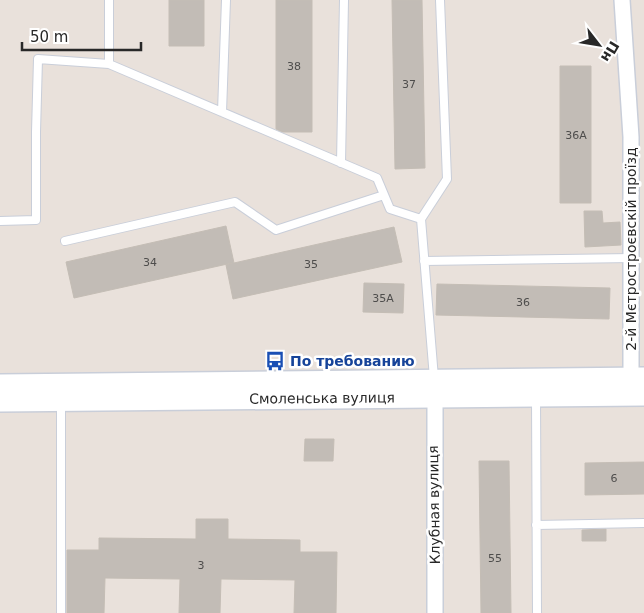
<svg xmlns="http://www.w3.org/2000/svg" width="644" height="613" font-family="'DejaVu Sans',sans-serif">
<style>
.building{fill:#c2bcb6;stroke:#c4bdb5}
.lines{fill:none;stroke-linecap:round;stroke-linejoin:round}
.lane-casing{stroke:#c9ced9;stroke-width:10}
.street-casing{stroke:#c9ced9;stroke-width:18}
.secondary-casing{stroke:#c9ced9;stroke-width:24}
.lane{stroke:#fff;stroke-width:8}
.street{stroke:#fff;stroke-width:15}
.secondary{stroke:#fff;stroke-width:21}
.labels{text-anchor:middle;stroke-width:5;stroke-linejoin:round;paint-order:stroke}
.number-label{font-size:11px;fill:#4e4d4c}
.street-label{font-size:14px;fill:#282828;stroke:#fff}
.transit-label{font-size:14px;font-weight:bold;fill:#164399;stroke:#fff;text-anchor:start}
</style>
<rect width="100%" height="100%" fill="#e9e1db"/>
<path class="building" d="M169 0H204V46H169Z
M276 0H312V132H282L276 129Z
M392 0H422L425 168 395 169Z
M560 66H591V203H560Z
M584 211H602L603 223 620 222 621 245 585 247Z
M226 226 234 263 394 227 402 262 233 299 226 265 232 263 74 298 66 262Z
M364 283 404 284 403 313 363 312Z
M437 284 610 288 609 319 436 315Z
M305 439H334L333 461H304Z
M479 461H509L511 613H481Z
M644 462V494L585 495V463Z
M196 519H228V539L300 540V552H337L336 613H294L295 580 221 579 220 613H179L180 579 105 578 104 613H67V550H99V538L196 539Z
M606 529V541H582V530Z"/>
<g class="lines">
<defs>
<path id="lane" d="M109 0V64L377 178 390 209 421 219
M222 112 226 0
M341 163 344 0
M0 221 36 220V132L38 59 109 64
M65 241 235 202 276 230 384 195
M424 261 632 258
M434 378 421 219 447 179 440 0
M536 398 537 613
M536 525 644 523
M61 613V403"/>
<path id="street" d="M622 0 631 137V378
M435 398V613"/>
<g id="secondary">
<path d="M0 385 644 378"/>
<path id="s1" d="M0 401 644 395"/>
</g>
</defs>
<use href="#lane" class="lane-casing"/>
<use href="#street" class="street-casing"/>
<use href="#secondary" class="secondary-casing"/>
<use href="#lane" class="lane"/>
<use href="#street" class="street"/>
<use href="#secondary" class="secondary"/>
</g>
<defs>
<symbol id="bus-bare" viewBox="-9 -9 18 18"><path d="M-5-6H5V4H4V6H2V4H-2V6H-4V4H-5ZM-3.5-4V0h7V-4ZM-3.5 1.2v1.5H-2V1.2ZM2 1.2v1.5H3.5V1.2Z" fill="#1a4fb4" stroke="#fff" stroke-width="2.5" paint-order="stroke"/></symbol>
</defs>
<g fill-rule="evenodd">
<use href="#bus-bare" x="261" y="347" width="28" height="28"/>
</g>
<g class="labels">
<g class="number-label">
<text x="294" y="70">38</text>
<text x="409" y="88">37</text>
<text x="576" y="139">36А</text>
<text x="150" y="266">34</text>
<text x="311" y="268">35</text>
<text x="383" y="302">35А</text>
<text x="523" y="306">36</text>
<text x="614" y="482">6</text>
<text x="495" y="562">55</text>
<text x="201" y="569">3</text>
</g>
<g class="street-label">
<text transform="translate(631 249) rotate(-90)" y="5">2-й Мєтростроєвскій проїзд</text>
<text dy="5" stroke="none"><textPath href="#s1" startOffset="322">Смоленська вулиця</textPath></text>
<text transform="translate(434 505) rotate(-91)" y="5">Клубная вулиця</text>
</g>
<g class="transit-label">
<text x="290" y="366">По требованию</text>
</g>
</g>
<g transform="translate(599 45) rotate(121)" stroke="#ffffff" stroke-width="4" paint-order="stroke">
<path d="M0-4L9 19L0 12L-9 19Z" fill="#282828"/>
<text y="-8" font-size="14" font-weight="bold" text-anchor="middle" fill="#282828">Пн</text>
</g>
<path d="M22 42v8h119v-8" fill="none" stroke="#282828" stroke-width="2.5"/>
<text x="30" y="42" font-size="15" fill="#282828" stroke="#ffffff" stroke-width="4" paint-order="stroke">50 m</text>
</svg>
